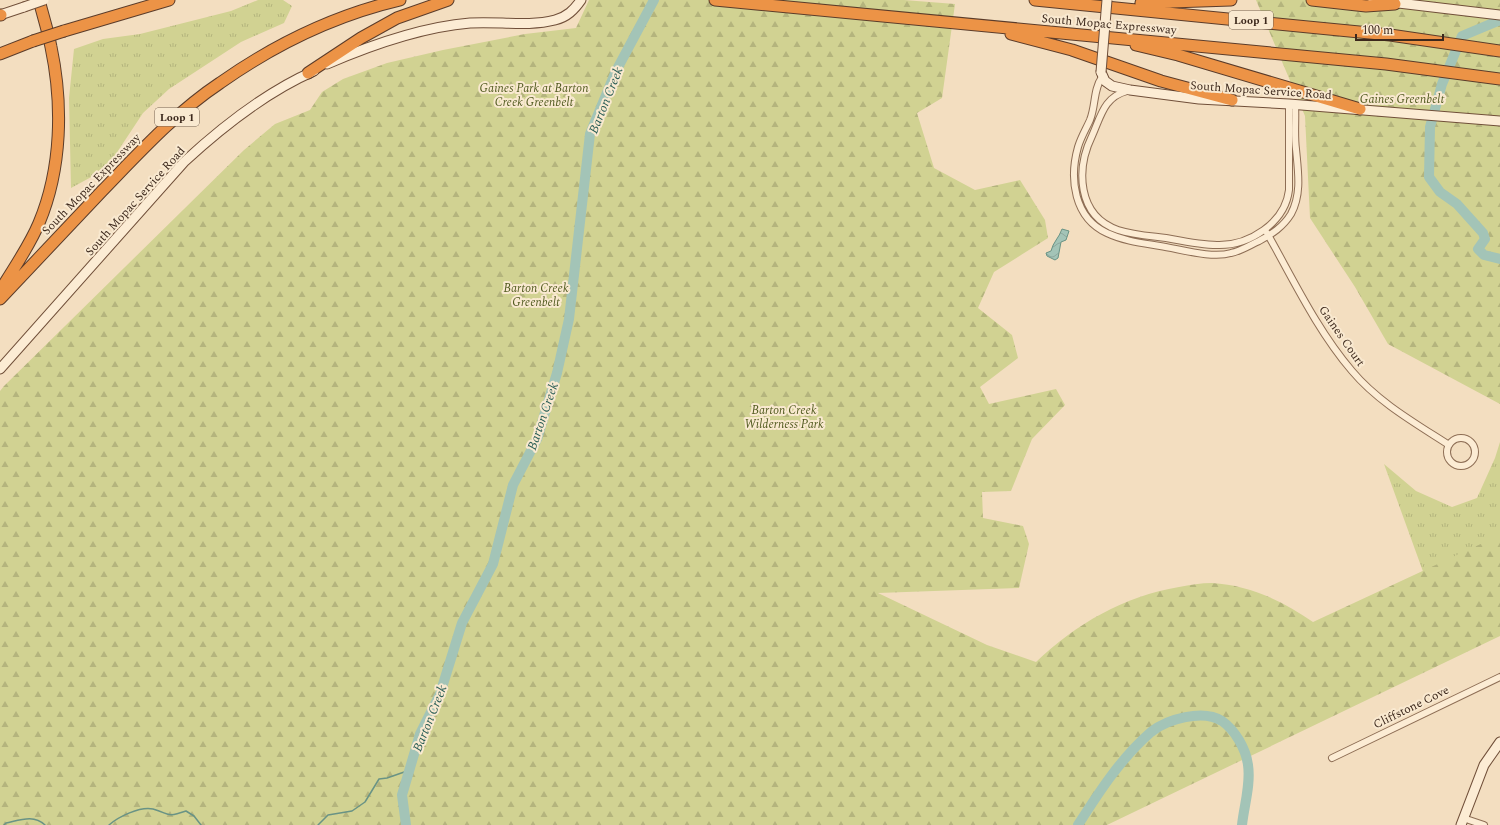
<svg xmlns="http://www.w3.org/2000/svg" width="1500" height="825" font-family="Spectral,serif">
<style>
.grass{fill:url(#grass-tufts)}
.forest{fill:url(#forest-firs)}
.water{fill:url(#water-waves);stroke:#699385}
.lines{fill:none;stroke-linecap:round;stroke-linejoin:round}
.stream{stroke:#699385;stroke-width:1.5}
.river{stroke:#a3c4b7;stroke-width:10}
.street-casing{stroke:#8e6e55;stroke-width:8}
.secondary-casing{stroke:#704f39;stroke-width:11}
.highway-casing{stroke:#5b3c2a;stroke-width:13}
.street{stroke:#fcecd4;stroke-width:6}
.secondary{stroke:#fcecd4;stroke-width:9}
.highway{stroke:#ec9346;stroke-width:11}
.secondary-bridge-casing{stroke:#704f39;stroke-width:11;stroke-linecap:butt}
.highway-bridge-casing{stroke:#5b3c2a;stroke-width:13;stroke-linecap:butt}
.secondary-bridge{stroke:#fcecd4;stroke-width:9}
.highway-bridge{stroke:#ec9346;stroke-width:11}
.labels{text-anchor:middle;stroke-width:4;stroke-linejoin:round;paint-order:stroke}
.shield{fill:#f9e9d0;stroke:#756252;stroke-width:1}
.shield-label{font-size:11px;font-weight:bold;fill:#3c281c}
.street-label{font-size:12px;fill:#3c281c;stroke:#f9e9d0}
.park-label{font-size:12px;font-style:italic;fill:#525b20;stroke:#f9e9d0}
.water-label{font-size:13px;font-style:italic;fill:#295d55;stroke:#f9e9d0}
</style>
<defs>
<pattern id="grass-tufts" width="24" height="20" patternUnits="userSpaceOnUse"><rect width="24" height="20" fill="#d1d292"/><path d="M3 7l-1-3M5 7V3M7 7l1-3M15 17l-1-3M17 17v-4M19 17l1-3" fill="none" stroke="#b4b47d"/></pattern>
<pattern id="forest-firs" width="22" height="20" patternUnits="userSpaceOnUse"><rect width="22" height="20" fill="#d1d292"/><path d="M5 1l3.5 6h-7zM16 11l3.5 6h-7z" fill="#b4b47d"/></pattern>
<pattern id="water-waves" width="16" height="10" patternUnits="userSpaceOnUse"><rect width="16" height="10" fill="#a3c4b7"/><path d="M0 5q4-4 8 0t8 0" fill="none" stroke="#8da89d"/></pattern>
</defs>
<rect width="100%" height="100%" fill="#f3dec0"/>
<path class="grass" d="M258 0H283L292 6 284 23 241 42 169 89 143 113 106 169 71 188 69 98 74 49 103 39 140 34 231 11Z
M1500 442V636L1425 577 1384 464 1416 491 1452 507 1477 498 1495 458Z"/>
<path class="forest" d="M589 0H904L955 4 942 98 917 113 934 168 975 190 1020 180 1045 220 1048 238 994 272 978 308 1012 335 1018 358 980 387 989 404 1056 389 1065 405 1032 439 1011 491 982 492 983 518 1023 526 1029 544 1019 588 878 593 987 645 1036 662C1076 624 1124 596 1179 587 1190 585 1201 583 1212 583 1249 585 1283 601 1313 622L1500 535V636L1107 825H0V391L4 386 244 150 275 124 310 110 322 92 343 79 387 63 443 50 525 34 576 28Z
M1256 0H1500V404L1388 344 1355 287 1310 218 1305 116Z"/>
<path class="water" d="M1062 229 1069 231 1066 240 1061 242 1058 258 1055 260 1047 256 1046 253 1051 251C1053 242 1059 238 1062 229Z"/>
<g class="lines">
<path class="stream" d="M4 825 6 823C20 820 34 814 45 825
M109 825C118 817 140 806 153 809 171 814 165 818 186 811L194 816 201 825
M318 825 328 815 352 811 365 802 379 779 387 778 410 770"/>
<path class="river" d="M1500 20 1462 36 1442 84 1430 127 1429 177 1440 192 1457 204 1483 233 1485 239 1478 249 1484 255 1500 259
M406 825 402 795 420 734 440 694 462 623 493 564 513 485 537 439 557 373 569 319 590 134 616 71 654 0
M1078 825C1099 792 1121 758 1151 732 1167 719 1203 709 1222 721 1235 730 1246 749 1248 765 1251 784 1244 806 1242 825"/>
<defs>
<path id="street" d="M1102 77C1093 90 1096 105 1090 120 1086 129 1081 137 1078 147 1069 179 1074 218 1107 233 1124 241 1142 243 1160 246 1180 249 1212 259 1231 253 1241 251 1250 245 1259 241 1272 234 1283 227 1291 214 1302 194 1298 171 1296 149 1294 135 1296 119 1295 104
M1127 91C1104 97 1101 116 1092 136 1076 169 1077 216 1118 230 1133 235 1150 236 1166 238 1182 241 1200 245 1217 245 1249 246 1285 223 1289 190V104
M1267 233C1293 279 1317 330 1352 371 1378 402 1415 423 1449 445
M1447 452a14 14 0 1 1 28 0a14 14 0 1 1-28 0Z
M1332 758 1500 677
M1463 818 1484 825"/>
<path id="secondary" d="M1373 0 1500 15
M0 15 24 7
M327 64C371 45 422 27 470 23 498 21 528 27 555 20 567 17 574 10 581 0
M1101 72 1105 81 1112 86 1130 90 1199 99 1289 104 1500 121
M0 369 184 162C223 126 266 92 314 71
M1461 825 1484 765 1500 742"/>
<path id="highway" d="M715 0 1386 64 1500 79
M1035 0 1390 35 1500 51
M1312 0 1366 6 1395 4
M1141 3 1231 0
M0 15H1
M64 31 169 0
M1011 34 1072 50 1161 81 1232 100
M1136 45 1178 55 1360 109
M0 54 33 41
M308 73 361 38 397 18 448 0
M0 291C13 269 29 247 39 223 62 168 63 104 51 47 48 31 43 16 39 0
M0 299C34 263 68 227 102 191 139 153 175 113 220 83 274 45 336 15 400 0"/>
</defs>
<use href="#street" class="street-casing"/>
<use href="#secondary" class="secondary-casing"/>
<use href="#highway" class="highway-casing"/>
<use href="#street" class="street"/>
<use href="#secondary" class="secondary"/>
<use href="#highway" class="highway"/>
<defs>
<path id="secondary-bridge" d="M24 7 44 0
M1101 72 1107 0"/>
<path id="highway-bridge" d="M33 41 64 31"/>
</defs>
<use href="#secondary-bridge" class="secondary-bridge-casing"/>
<use href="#highway-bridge" class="highway-bridge-casing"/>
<use href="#secondary-bridge" class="secondary-bridge"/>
<use href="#highway-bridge" class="highway-bridge"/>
</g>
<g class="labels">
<g class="shield">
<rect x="1229" y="11" width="44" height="18" rx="3"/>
<rect x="155" y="108" width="44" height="18" rx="3"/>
</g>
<g class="shield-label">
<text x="1251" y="24">Loop 1</text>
<text x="177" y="121">Loop 1</text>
</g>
<g class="street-label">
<text transform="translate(1109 24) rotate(5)" y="4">South Mopac Expressway</text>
<text transform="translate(1261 90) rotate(4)" y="4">South Mopac Service Road</text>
<text transform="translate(91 184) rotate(-46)" y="4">South Mopac Expressway</text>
<text transform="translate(135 201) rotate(-48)" y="4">South Mopac Service Road</text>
<text transform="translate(1342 336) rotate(55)" y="4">Gaines Court</text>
<text transform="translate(1411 707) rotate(-26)" y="4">Cliffstone Cove</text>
</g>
<g class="park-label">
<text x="534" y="92">Gaines Park at Barton<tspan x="534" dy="14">Creek Greenbelt</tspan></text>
<text x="1402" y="103">Gaines Greenbelt</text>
<text x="536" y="292">Barton Creek<tspan x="536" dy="14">Greenbelt</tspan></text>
<text x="784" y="414">Barton Creek<tspan x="784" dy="14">Wilderness Park</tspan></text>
</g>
<g class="water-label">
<text transform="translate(605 100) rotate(-68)" y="5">Barton Creek</text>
<text transform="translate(542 416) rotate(-71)" y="5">Barton Creek</text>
<text transform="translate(429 718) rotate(-68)" y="5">Barton Creek</text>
</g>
</g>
<path d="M1356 34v6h87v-6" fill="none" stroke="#3c281c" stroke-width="2"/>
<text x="1362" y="34" font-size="12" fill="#3c281c" stroke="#f9e9d0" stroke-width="3" paint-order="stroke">100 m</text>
</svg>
